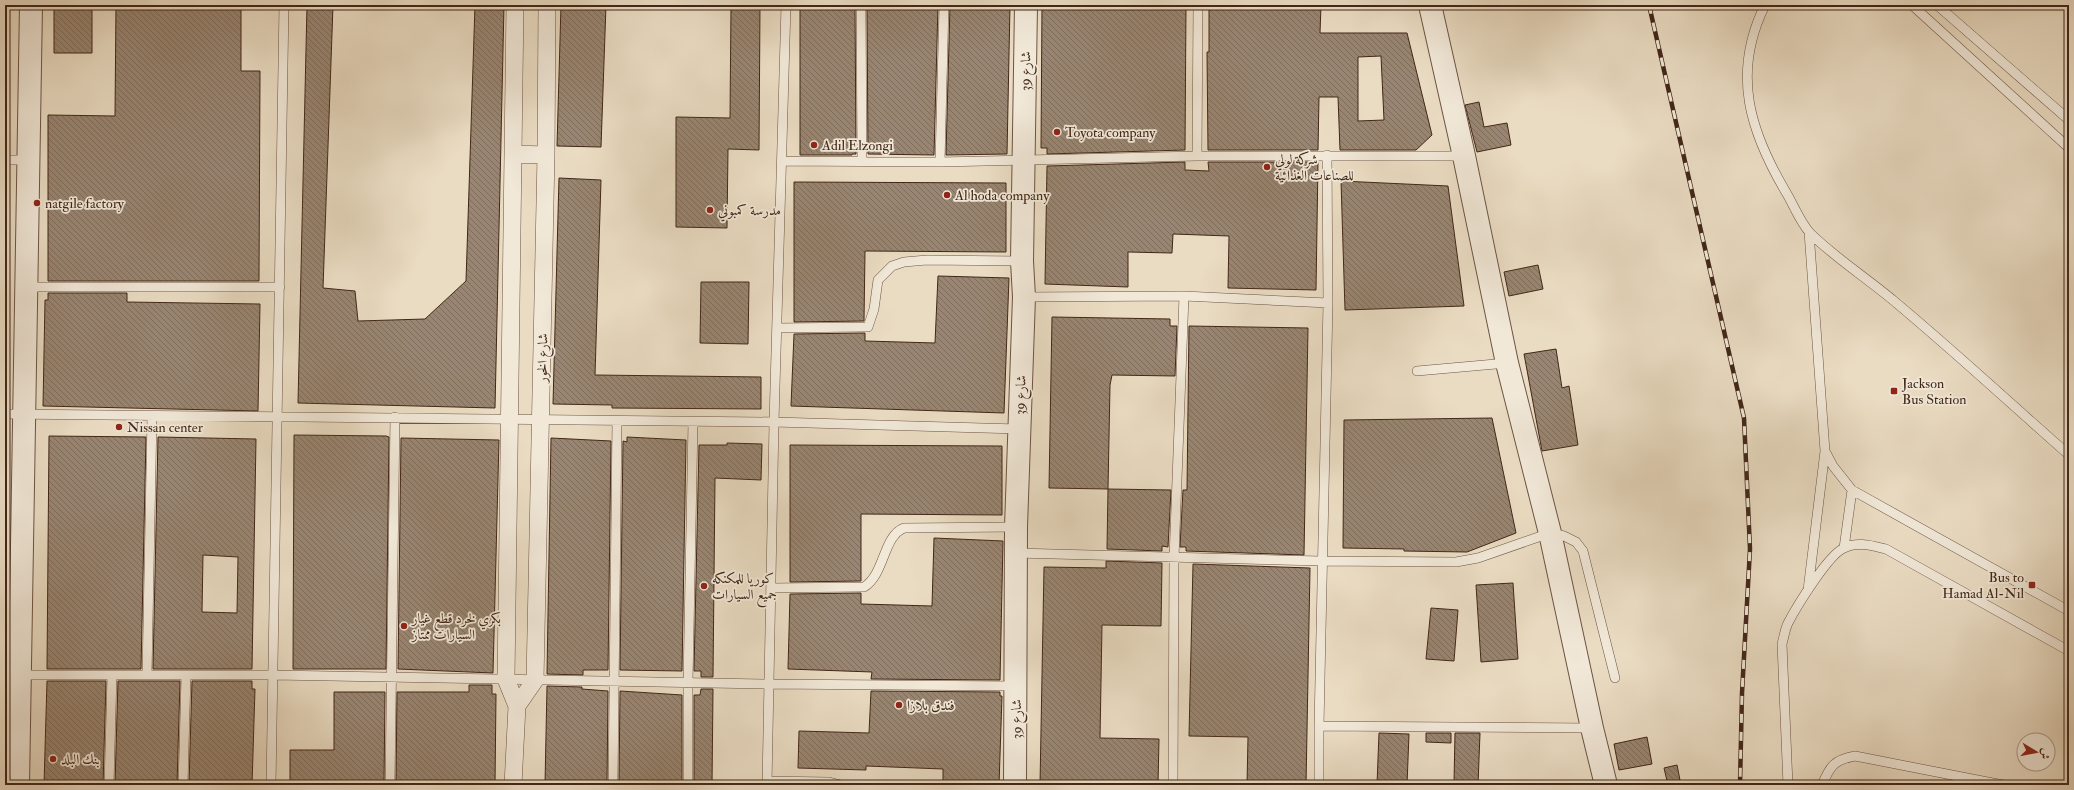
<svg xmlns="http://www.w3.org/2000/svg" width="2074" height="790" font-family="'IM FELL Double Pica',Amiri,serif">
<style>
.building{fill:url(#building-back-hatch);stroke:#422718;fill-rule:evenodd}
.lines{fill:none;stroke-linecap:round;stroke-linejoin:round}
.service-casing{stroke:#6c5443;stroke-width:10}
.minor-casing{stroke:#6c5443;stroke-width:18}
.tertiary-casing{stroke:#6c5443;stroke-width:24}
.service{stroke:#f1e8d8;stroke-width:9}
.minor{stroke:#f1e8d8;stroke-width:17}
.tertiary{stroke:#f1e8d8;stroke-width:22}
.rail-casing{stroke:#422718;stroke-width:4.5}
.rail{stroke:#f1e8d8;stroke-width:3;stroke-dasharray:9;stroke-linecap:butt}
.poi-dot{fill:#8f2418;stroke:#f1e8d8;stroke-width:1.5}
.labels{text-anchor:middle;stroke-width:3.5;stroke-linejoin:round;paint-order:stroke}
.street-label{font-size:14px;fill:#422718;stroke:#f1e8d8}
.poi-label{font-size:14px;fill:#422718;stroke:#f1e8d8;text-anchor:start}
</style>
<defs>
<pattern id="building-back-hatch" width="6" height="6" patternUnits="userSpaceOnUse"><rect width="6" height="6" fill="#998571"/><path d="M-1 5l2 2M0 0l6 6M5-1l2 2" fill="none" stroke="#7e6d5c"/></pattern>
</defs>
<rect width="100%" height="100%" fill="#eadcc3"/>
<filter id="stains"><feTurbulence type="fractalNoise" baseFrequency=".005" numOctaves="4"/><feColorMatrix values="0 0 0 0 .2 0 0 0 0 .09 0 0 0 0 .02 0 0 0 .5 -.17"/></filter>
<radialGradient id="worn" r=".72"><stop offset=".6" stop-color="#630" stop-opacity="0"/><stop offset="1" stop-color="#630" stop-opacity=".3"/></radialGradient>
<path class="building" d="M54 5H92V53H54Z
M116 5H241V71H260L259 281H48V115L115 116Z
M307 5H333L323 288 355 291 358 321 425 319 466 281 475 5H504L495 408 298 403Z
M561 5H606L601 147 557 146Z
M731 5H760L759 150 728 149 727 228 676 227V117L730 118Z
M800 5H855L856 154H852V155H800Z
M867 5H938L934 155 868 154Z
M950 5H1010L1007 154 946 155Z
M1042 5H1186L1185 150 1047 154V148H1041Z
M1209 5H1321L1320 33H1407L1432 135 1416 150H1340L1338 97H1319L1318 150H1208L1207 52H1209ZM1381 56 1384 120 1358 121V57Z
M1479 102 1484 127 1507 123 1511 145 1477 152 1465 105Z
M1185 162V170L1209 171 1208 162H1318L1316 290 1228 288 1229 236 1173 234 1172 253 1128 252V287L1045 284 1047 166Z
M559 178 601 180 595 375 761 377V409L612 408V405L553 404Z
M1341 181 1448 186 1464 306 1345 310Z
M794 182 1006 183V252L865 251 864 321 794 322Z
M1538 265 1543 289 1509 296 1504 272Z
M938 276 1009 278 1004 413 791 406 794 334 865 333V341L935 343Z
M701 282H749L748 344 700 343Z
M48 293H127V302L260 304 258 411 43 406 45 300H48Z
M1052 317 1170 319V326H1177L1175 376 1112 375 1110 385 1108 489 1049 488Z
M1189 326 1308 328 1304 555 1186 551V547H1180L1183 490H1187Z
M1556 349 1562 388 1569 386 1578 445 1542 451 1524 354Z
M1492 418 1516 533 1467 552 1404 551V549L1343 548 1344 420Z
M294 435 386 436 389 437 386 669H293Z
M49 436 146 437 141 669H47Z
M158 437 256 439 252 669H153ZM203 555 238 557 237 613 202 612Z
M627 437 686 440 682 671 620 670 623 441 627 442Z
M401 438 499 440 493 673 398 669Z
M551 438 611 441 608 670H583V675L547 674Z
M727 443 762 444 761 480 715 478 713 677H701V671H694L699 445H727Z
M790 445 1002 446V515L861 514V581L790 582Z
M1108 489 1171 490 1168 547 1162 546V551L1107 549Z
M934 538 1003 541 1000 680 871 679 872 672 788 669 790 594 861 593V604L932 606Z
M1106 561 1162 563 1161 626 1102 625 1100 738 1159 739 1158 785H1040L1044 567 1106 568Z
M1193 564 1310 568 1306 785H1247L1248 737 1189 736Z
M1513 583 1518 659 1481 662 1476 585Z
M1431 608 1458 610 1454 661 1426 659Z
M47 681H106L103 785H44Z
M118 681H180L177 785H115Z
M192 681H252V689H255L252 785H189Z
M469 685H492V694H496L495 785H396L397 692H469Z
M547 686 582 687V689L608 691 607 785H545Z
M701 689H713L712 785H694V695H700Z
M620 691 682 695V785H619Z
M871 691 1000 692V696H1002L999 785H943V769L866 766V770L798 768 799 731 869 733Z
M334 692H385L384 785H290V750H334Z
M1379 733 1409 734 1407 785H1377Z
M1426 733H1451V743L1426 742Z
M1455 733H1480L1478 785 1454 784Z
M1647 737 1652 764 1619 770 1614 744Z
M1677 765 1681 785H1668L1664 768Z"/>
<g class="lines">
<defs>
<path id="service" d="M861 5 862 161
M1765 5C1731 74 1750 132 1787 194 1794 206 1800 222 1810 233 1834 257 1868 279 1894 301 1954 351 2011 404 2069 455
M1912 5 2069 148
M1937 5 2069 120
M1197 156 1198 5
M5 160H27
M783 161 940 162 1197 156H1464
M940 162 944 5
M1809 232 1825 451 1833 466 1852 490 2069 611
M26 287H280
M1024 297 1184 296 1328 303
M777 328 868 327 874 309 878 280 892 266 904 262 927 260 1022 261
M1417 371 1507 363
M5 414 774 422 1019 429
M1844 548 1852 490
M1016 553 1321 561 1456 562 1478 558 1550 533 1564 536 1576 542 1583 551 1615 678
M771 588 864 587C885 574 883 536 904 528L1016 527
M1808 590 1825 451
M5 675H274L768 684 1015 686
M147 675 152 416
M1319 726 1328 303 1327 155
M767 781 829 782 841 785
M109 785 112 675
M183 785 186 676
M271 785 284 5
M390 785 395 417
M613 785 617 421
M688 785V682L693 422
M767 785 774 422 786 5
M1173 785 1174 558 1184 296
M1319 785V726L1592 728
M1788 785 1782 644C1784 637 1785 629 1788 623 1797 606 1828 555 1844 548 1857 541 1873 546 1886 549L2069 651
M1822 785C1830 766 1834 760 1855 756L2003 785"/>
<path id="minor" d="M513 154 546 155
M517 706 535 680 546 155 547 5
M513 785 517 706 506 679 515 5"/>
<path id="tertiary" d="M1430 5 1464 156 1507 363 1550 533 1592 728 1606 785
M18 785 31 5
M1015 785 1016 527 1024 297 1022 261 1026 5"/>
</defs>
<use href="#service" class="service-casing"/>
<use href="#minor" class="minor-casing"/>
<use href="#tertiary" class="tertiary-casing"/>
<use href="#service" class="service"/>
<use href="#minor" class="minor"/>
<use href="#tertiary" class="tertiary"/>
<defs>
<path id="rail" d="M1649 5 1744 418 1750 549 1742 693 1740 785"/>
</defs>
<use href="#rail" class="rail-casing"/>
<use href="#rail" class="rail"/>
</g>
<g class="poi-dot">
<circle cx="1057" cy="132" r="4"/>
<circle cx="814" cy="145" r="4"/>
<circle cx="1267" cy="167" r="4"/>
<circle cx="947" cy="195" r="4"/>
<circle cx="37" cy="203" r="4"/>
<circle cx="710" cy="210" r="4"/>
<rect x="1890" y="387" width="8" height="8" rx="2"/>
<circle cx="119" cy="427" r="4"/>
<rect x="2028" y="581" width="8" height="8" rx="2"/>
<circle cx="704" cy="586" r="4"/>
<circle cx="404" cy="626" r="4"/>
<circle cx="899" cy="705" r="4"/>
<circle cx="53" cy="759" r="4"/>
</g>
<g class="labels">
<g class="street-label">
<text transform="translate(1025 71) rotate(-89)" y="5">شارع 39</text>
<text transform="translate(542 358) rotate(-89)" y="5">شارع الخور</text>
<text transform="translate(1020 395) rotate(-88)" y="5">شارع 39</text>
<text transform="translate(1016 719) rotate(-90)" y="5">شارع 39</text>
</g>
<g class="poi-label">
<text x="1065" y="137">Toyota company</text>
<text x="822" y="150">Adil Elzongi</text>
<text x="1275" y="164">شركة لولي<tspan x="1275" dy="16">للصناعات الغذائية</tspan></text>
<text x="955" y="200">Al hoda company</text>
<text x="45" y="208">natgile factory</text>
<text x="718" y="215">مدرسة كمبوني</text>
<text x="1902" y="388">Jackson<tspan x="1902" dy="16">Bus Station</tspan></text>
<text x="127" y="432">Nissan center</text>
<text x="2024" y="582" text-anchor="end">Bus to<tspan x="2024" dy="16">Hamad Al-Nil</tspan></text>
<text x="712" y="583">كوريا للمكنكه<tspan x="712" dy="16">جميع السيارات</tspan></text>
<text x="412" y="623">بكري لخرد قطع غيار<tspan x="412" dy="16">السيارات ممتاز</tspan></text>
<text x="907" y="710">فندق بلازا</text>
<text x="61" y="764">بنك البلد</text>
</g>
</g>
<rect width="2074" height="790" fill="none" stroke="#eadcc3" stroke-width="20"/>
<rect x="6" y="6" width="2062" height="778" fill="none" stroke="#422718" stroke-width="2"/>
<rect x="10" y="10" width="2054" height="770" fill="none" stroke="#422718"/>
<g transform="translate(2036 752) rotate(100)"><circle r="19" fill="#f1e8d8" stroke="#ab9b8b"/>
<path d="M0-3L7 15L0 10L-7 15Z" fill="#8f2418"/>
<text y="-6" font-size="11" font-weight="bold" text-anchor="middle" fill="#422718">ش</text>
</g>
<rect width="100%" height="100%" filter="url(#stains)"/>
<rect width="100%" height="100%" fill="url(#worn)"/>
</svg>
